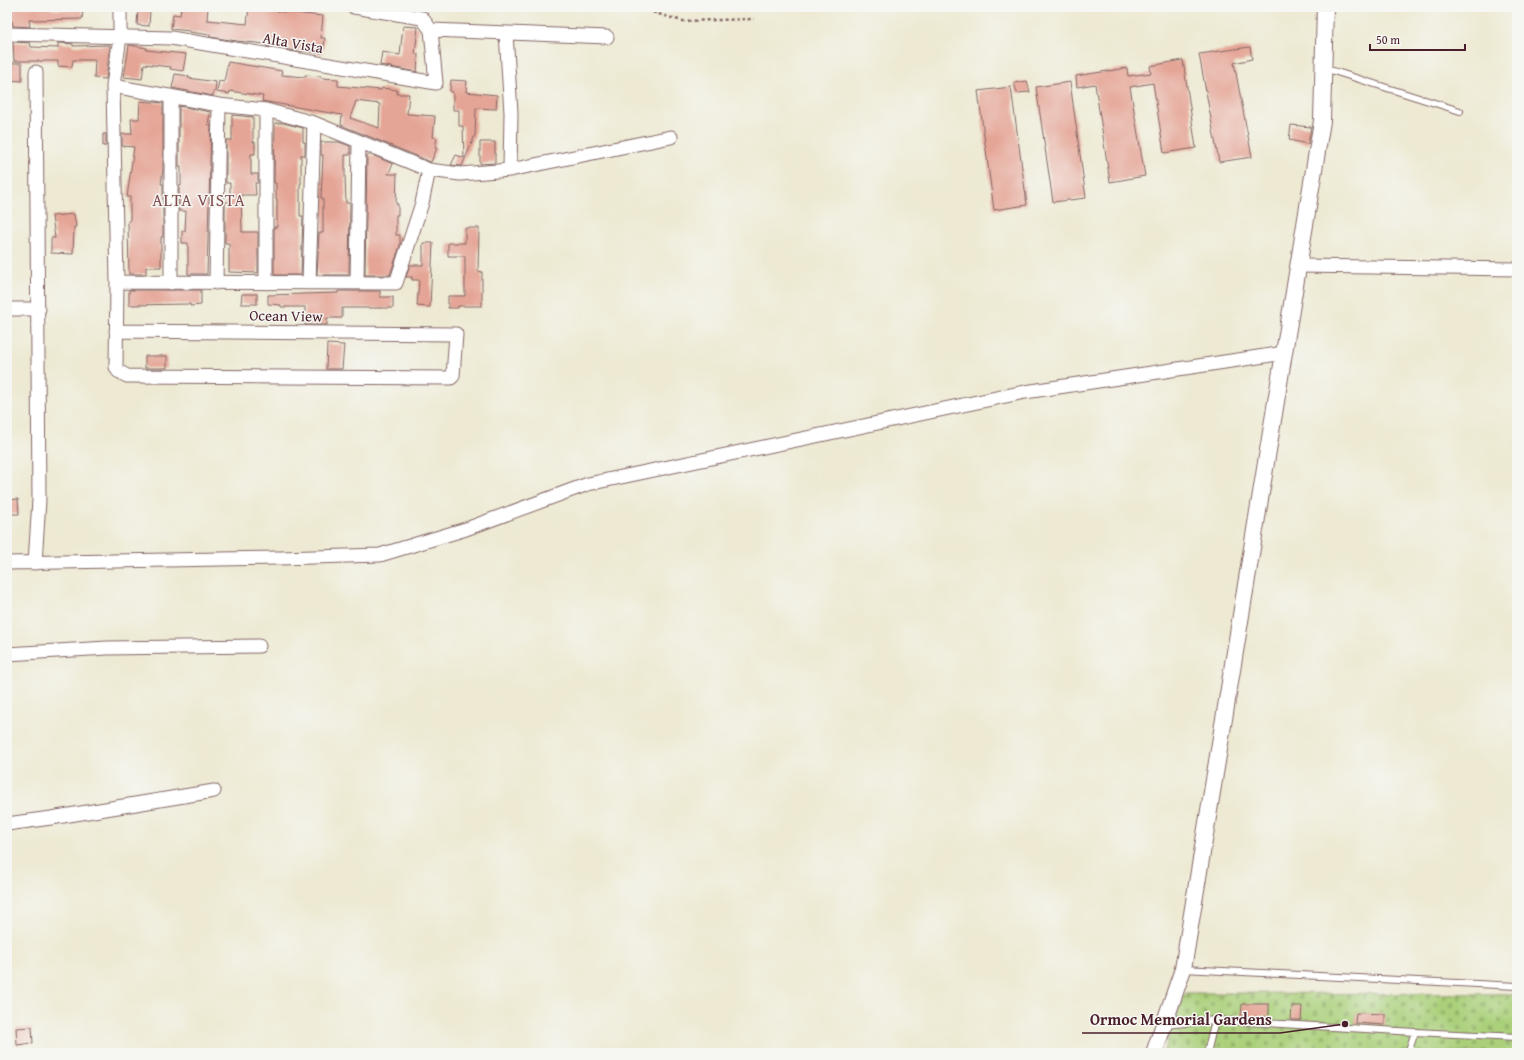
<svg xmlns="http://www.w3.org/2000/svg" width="1524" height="1060" font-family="'Gentium Book Plus',serif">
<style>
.cemetery{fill:url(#cemetery-stones);stroke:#7a7852}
.building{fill:#e5a596;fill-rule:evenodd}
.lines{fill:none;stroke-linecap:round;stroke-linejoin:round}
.service-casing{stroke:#836665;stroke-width:8}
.minor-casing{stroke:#836665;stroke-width:15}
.tertiary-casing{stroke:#836665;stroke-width:18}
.path{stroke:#836665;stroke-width:2.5;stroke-dasharray:3 3;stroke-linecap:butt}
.service{stroke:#fff;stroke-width:6}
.minor{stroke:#fff;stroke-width:13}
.tertiary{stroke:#fff;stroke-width:16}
.labels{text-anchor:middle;stroke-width:3;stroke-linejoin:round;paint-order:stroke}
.street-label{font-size:15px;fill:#4a1f2b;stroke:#f6f6f2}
.quarter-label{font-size:17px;letter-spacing:1px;fill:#804e50;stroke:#f6f6f2}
.leader{fill:none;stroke:#4a1f2b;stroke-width:1.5}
.callout-dot{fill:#4a1f2b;stroke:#f6f6f2;stroke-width:1.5}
.callout-label{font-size:16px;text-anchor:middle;font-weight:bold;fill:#4a1f2b;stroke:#f6f6f2;stroke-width:3;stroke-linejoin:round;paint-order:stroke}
</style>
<defs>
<pattern id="cemetery-stones" width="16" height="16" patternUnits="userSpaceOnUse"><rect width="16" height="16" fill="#aad07a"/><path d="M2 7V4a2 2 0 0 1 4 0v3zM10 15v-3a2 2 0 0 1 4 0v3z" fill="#94b26a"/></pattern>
</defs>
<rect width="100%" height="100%" fill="#f6f6f2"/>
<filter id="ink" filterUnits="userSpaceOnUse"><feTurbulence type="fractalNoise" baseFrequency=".025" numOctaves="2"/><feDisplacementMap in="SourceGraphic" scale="8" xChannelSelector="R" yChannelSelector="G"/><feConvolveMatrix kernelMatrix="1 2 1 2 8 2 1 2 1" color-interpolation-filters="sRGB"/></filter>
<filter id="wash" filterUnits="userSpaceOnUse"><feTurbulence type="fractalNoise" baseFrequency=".012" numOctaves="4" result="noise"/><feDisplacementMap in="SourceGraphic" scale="16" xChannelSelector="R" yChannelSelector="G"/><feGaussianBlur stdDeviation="0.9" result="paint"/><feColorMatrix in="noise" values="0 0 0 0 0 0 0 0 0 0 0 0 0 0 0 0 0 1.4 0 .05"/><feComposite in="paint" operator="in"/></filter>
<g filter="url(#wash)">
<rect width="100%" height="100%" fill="#ede9d2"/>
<path class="cemetery" d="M1185 993 1517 994V1053H1163Z"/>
<g id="blocks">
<path class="building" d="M7 7H52V9L83 10 82 19 29 20 30 27 13 26 12 21H7Z
M181 7H208L207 20 247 24 249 7H266L265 10 323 16 321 38H325L323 53 302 51V52L266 46V44L237 41 210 37V35L190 32V31L171 29 173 14 180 15Z
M138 10H150L149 26 137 25Z
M403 26 418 27 415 54H418L417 72 380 65 382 52 400 55Z
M13 42 30 43 31 47 58 48V43L73 44V46L110 45 106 79 94 78 95 60H73L72 67 58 66V61H14Z
M129 45 147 48 146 50 186 54 183 71 170 69 171 67 144 64 142 79 124 77Z
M1250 47 1252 59 1234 63 1252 157 1219 162 1199 54Z
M1183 60 1196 148 1164 153 1153 83 1130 87 1145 176 1110 182 1095 84 1077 87 1076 76 1127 68 1128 76 1151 73 1150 66Z
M228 62 282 71 281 75 305 77V75L321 76V78L338 79V86L381 90 382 88 397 90V94H409L407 114 435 116 433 137 437 138 435 148H437L431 162 341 125 342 115 262 101 263 96 230 91 229 94 217 92 219 81 224 82ZM356 101 380 104 379 128 350 118Z
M7 63H22V81L7 80Z
M175 74 189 76 188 78 216 82 215 92H213V96L172 88Z
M451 80 467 81 466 92 497 95 496 109 476 108 475 135 462 166 451 165 456 155 464 158 463 126H459V110H453V92L450 91Z
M1027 81 1030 92 1017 93 1014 83Z
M1070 82 1086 198 1053 202 1036 87Z
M1011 87 1027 205 994 210 978 91Z
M140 101 163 103V169L161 184H163V237H161V267H146V274H129L128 221H130V197H127L134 147 122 146V134H132L131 119H139Z
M179 106 210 112 208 125H211L207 274H188V243H182V231H185L186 211H179V185L181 186V166H179Z
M232 115 253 117V142H255V154H251V174H258V183H255L256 195H241L242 232H258V273L229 272V243H225V202H230V183H226V140H232Z
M275 123H283L303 128V142H305V155H301V184H300V216H303L301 275H275L274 273V227H277V199H276V183H274Z
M1291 125 1311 127 1308 144 1289 140Z
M103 134H106V146H103Z
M321 142H339L350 146V155H345V175L346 203H350L349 275H317L319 233H323V198H321L323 155H321Z
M480 142H495V163L480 164Z
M367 155H372L393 164 388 174H397L396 204H398V215H396V235H400V246L390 275H365Z
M74 214 76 227H74L73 254 51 253V238H55L52 216Z
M465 228H479L478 271 482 272V306H458V308H448V296H465V256H448V243H465Z
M423 243H433L430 307 417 306 419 280H412V277H406L410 265H423Z
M129 290H201V305L190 306V304L129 305Z
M338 291H380V297H393V308H342V318H327V325H305V307H281V305L268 304V295L338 293Z
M242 294H257V304H241Z
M327 344 344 345 342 369H326Z
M145 356H167V368H145Z
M18 499 19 514H7V500Z
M1242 1004H1269V1017H1241Z
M1292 1006H1302L1301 1020H1291Z
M1356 1013 1385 1014V1025L1355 1023Z
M32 1027 33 1043 17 1045 16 1028Z"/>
</g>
</g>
<g filter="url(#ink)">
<use href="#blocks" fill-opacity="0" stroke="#836665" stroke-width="1"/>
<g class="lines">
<defs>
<path id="service" d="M1324 68 1460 111
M1183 969 1517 986
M1165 1025 1215 1020 1415 1032 1517 1037
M1207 1053 1215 1020
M1408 1053 1415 1032"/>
<path id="minor" d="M431 30 607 37
M506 33 511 113 510 170
M7 34 171 38 436 83 431 30 422 18 354 7
M113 86 219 105 266 110 314 123 429 170 422 203 396 283 117 282
M266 110V283
M429 170 460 174 510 170 671 137
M1299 266 1517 269
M171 283V96
M216 283 219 105
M309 283 314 123
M357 283 359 142
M7 309H39
M116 331 456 334 453 376 451 378 127 376 118 371 116 367 117 282 113 86 120 37V7
M7 563 280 558 380 555 466 529 588 484 1025 392 1284 353
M35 563 39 500 36 72
M7 654 107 648 259 646
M7 824 51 818 214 791"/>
<path id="tertiary" d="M1154 1053 1183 969 1322 121 1325 7"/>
</defs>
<use href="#service" class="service-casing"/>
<use href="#minor" class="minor-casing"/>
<use href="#tertiary" class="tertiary-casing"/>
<path class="path" d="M652 7V12L682 21 754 19"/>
<use href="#service" class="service"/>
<use href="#minor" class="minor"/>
<use href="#tertiary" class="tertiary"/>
</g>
</g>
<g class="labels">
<g class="street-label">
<text transform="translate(293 43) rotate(10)" y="5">Alta Vista</text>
<text transform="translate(286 316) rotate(1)" y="5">Ocean View</text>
</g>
<g class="quarter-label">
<text x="199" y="206">ALTA VISTA</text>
</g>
</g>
<path class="leader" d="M1345 1024L1280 1033H1082"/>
<circle class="callout-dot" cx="1345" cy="1024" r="4"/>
<g class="callout-label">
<text x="1181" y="1025">Ormoc Memorial Gardens</text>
</g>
<rect width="1524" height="1060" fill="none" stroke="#f6f6f2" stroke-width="24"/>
<path d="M1370 44v6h95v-6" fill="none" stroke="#4a1f2b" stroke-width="2"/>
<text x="1376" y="44" font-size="12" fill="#4a1f2b" stroke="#f6f6f2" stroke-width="3" paint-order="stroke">50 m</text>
</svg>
